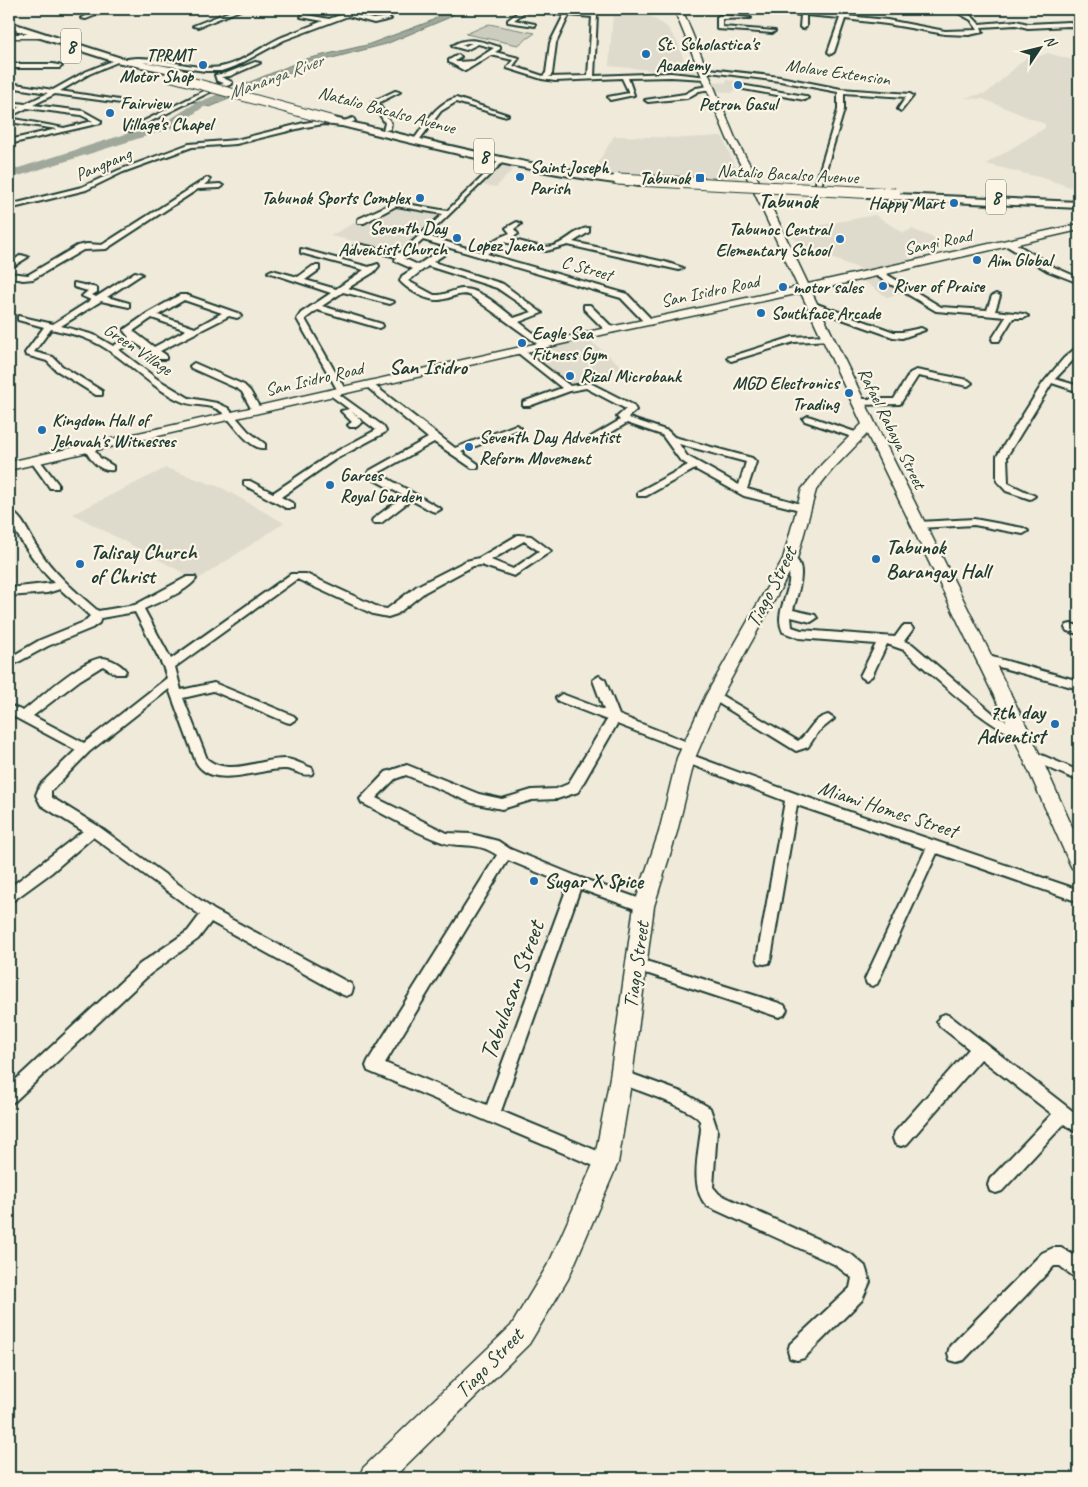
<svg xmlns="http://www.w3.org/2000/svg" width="1088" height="1487" font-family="Caveat,sans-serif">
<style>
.built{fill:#dedbcc}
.green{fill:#cccdbf;stroke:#76857a}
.water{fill:#9fa89a;stroke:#6c7d71}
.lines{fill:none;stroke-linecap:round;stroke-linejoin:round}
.river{fill:#9fa89a;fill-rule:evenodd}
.street-casing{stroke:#1f3d34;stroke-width:4}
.secondary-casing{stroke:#1f3d34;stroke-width:3}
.primary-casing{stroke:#1f3d34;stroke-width:4}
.street{fill:#fcf5e5;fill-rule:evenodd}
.secondary{fill:#fcf5e5;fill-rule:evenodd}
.primary{fill:#fcf5e5;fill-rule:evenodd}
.primary-bridge-far1-casing{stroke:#1f3d34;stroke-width:11;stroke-linecap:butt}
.primary-bridge-casing{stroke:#1f3d34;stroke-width:13;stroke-linecap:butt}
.primary-bridge-far1{stroke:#fcf5e5;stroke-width:9}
.primary-bridge{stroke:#fcf5e5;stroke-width:11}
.poi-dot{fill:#1f6fb2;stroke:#fcf5e5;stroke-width:2}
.labels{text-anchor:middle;stroke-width:4.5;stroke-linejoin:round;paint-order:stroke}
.far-poi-label{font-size:18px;font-weight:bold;fill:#1f3d34;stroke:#fcf5e5;text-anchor:start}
.far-street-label{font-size:18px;fill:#1f3d34;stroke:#fcf5e5}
.far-water-label{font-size:19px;font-style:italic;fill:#455d53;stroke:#fcf5e5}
.far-neighbourhood-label{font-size:19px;font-weight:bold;fill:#1f3d34;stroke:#fcf5e5}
.shield{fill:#fcf5e5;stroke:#617469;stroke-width:1}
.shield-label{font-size:20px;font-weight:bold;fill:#1f3d34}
.far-district-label{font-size:21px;font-weight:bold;fill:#1f3d34;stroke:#fcf5e5}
.poi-label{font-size:21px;font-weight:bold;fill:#1f3d34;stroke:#fcf5e5;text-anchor:start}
.street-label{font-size:21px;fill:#1f3d34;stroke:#fcf5e5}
.near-street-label{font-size:25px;fill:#1f3d34;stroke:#fcf5e5}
</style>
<rect width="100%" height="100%" fill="#efeada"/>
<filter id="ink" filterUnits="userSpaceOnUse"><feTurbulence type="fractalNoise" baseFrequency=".02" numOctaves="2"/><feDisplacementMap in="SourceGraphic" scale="10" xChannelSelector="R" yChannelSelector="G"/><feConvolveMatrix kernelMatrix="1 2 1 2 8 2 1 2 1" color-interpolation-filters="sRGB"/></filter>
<g filter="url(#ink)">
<path class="built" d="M648 15 667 27 678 43 687 69 694 70 695 74 609 66 613 16Z
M1048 53 1079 62V190L1043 178 986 164 1045 128V124L983 99 964 98 987 93 1027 57H1037Z
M727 80 742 82 732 93 717 91 712 81 725 83Z
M614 136 684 138 722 136 741 180 592 173Z
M505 163 516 166 496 187 482 185Z
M393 202 444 212 400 250 330 236Z
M875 215 903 233 912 229 938 240 909 256 908 257 911 260 866 271 828 257 811 246 806 247 785 232Z
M879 275 905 292 887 297 862 280Z
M589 340 624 368 566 386 526 353Z
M166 468 222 488 284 523 197 580 73 514Z"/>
<path class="green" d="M489 24 535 33 518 45 466 34Z"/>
<path class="water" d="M450 9H461L448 18 386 44 313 63 210 107 194 103 204 101 306 59 367 45 431 21Z"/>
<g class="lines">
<path class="river" d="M231 89 237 92 235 94 202 108 175 127 9 179V171L167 121 194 104Z"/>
<defs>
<path id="street" d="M104 9H111L86 19 81 18Z
M236 9H243L198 27 193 26Z
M307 9H313L307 15 329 19 357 9H364L353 14 374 19 388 17 391 19 374 23 348 16 284 40 236 66 221 71H205L143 62 125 63 122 61C143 50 195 72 221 67 242 63 261 47 280 38 294 32 309 27 323 21L301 17Z
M522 9 597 15 594 76 671 73 708 77 705 79 671 77 628 78 634 95 610 100 608 97 629 93 622 78 555 81 542 79 507 68 513 60 491 55 465 71 449 62V60L458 55 461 57 455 61 457 62 474 61 494 48 478 44 466 50 452 46C468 35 483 42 500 47V49L495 52 519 58 513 66 543 76 546 73 550 43 564 15 526 11 514 20 535 24V26L508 22V20ZM569 15 592 17 588 76 549 77 552 74 556 43ZM467 43H472L465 46 461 45Z
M744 9 842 15 847 9H851L847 16 887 20 945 31 978 30 971 20 951 9C962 8 973 16 979 24L1016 21 1028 24 1069 22 1079 24V28L1069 26 1028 28 1016 25 981 27 983 32 969 35 945 34 887 24 845 19 834 52 831 54 828 52 840 18 806 15V27L803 29 800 27 801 15Z
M720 15 751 18 722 19V27L775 31 772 33 717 29V17Z
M117 59 122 60 89 74 60 91 119 100 121 103 55 94 33 105 83 111 101 121V123L9 144V140L57 129 9 122V118L64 128 93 121 81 115 27 108 9 117V113L20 107 9 106V102L25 104 48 93 9 87V83L53 90 85 72Z
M255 62 260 63 230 76 221 77 232 82V84L210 92 131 131 126 130 206 90 224 83 217 81 215 75 227 73Z
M9 64H53L62 66 59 68H9Z
M700 68 780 77 841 89 910 94 913 96 901 111 898 109 906 97 844 93V110L821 186 818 188 815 186 838 110V92L780 81 702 71Z
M740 85 805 96 808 98 805 100 738 88Z
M709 86 711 89 699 91 687 98 648 102 645 100 685 94 696 88Z
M395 91 400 92 378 103 391 123 390 129 383 131 385 123 372 102Z
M456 98 508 115 503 116 456 102 441 111 420 139H416L415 138C427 122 435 104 456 98Z
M353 118 355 121 342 126 324 124 305 127 236 144 192 147 123 172 86 190 9 209V205L82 187 119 170 189 144 236 140 304 123 324 120 341 122Z
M502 158 505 160 504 161 427 236 480 252 496 239 510 233 506 228 517 222 521 224 514 229 518 234 509 239C523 241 539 249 553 246 565 243 577 228 589 228V232L573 242 665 262 683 268 679 270 568 245 546 251 503 242 487 254 627 294 652 320V324H646L621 298 423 240 403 258 418 265 439 250H445V254L433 262 503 284 542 313 519 322 549 345 542 347 471 296C460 291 451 299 439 300 427 301 408 290 400 281L402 276 413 269 395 261 396 257 354 246 358 244 400 253 443 214 396 206 364 223H358V219L395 202 447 211ZM428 266 497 288 532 312 514 318C501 308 480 288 462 289 452 290 444 296 434 295L408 281Z
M207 178 210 180 204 185 220 184 223 186 220 188 198 189 106 249 83 250 33 279 23 280 9 277V273L28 275 77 246 87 244 102 245Z
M1007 242H1013L1054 267 1079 278V283L1048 271 1007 246Z
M301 249 369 267 378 264 379 266 374 272 348 288 394 302 390 304 343 292 322 306 382 324 383 326 379 328 317 310 305 319 346 391 345 393H339L338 391 297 319 301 313 331 293 268 272 272 270 298 277 313 266H319V270L305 280 336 289 364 270 301 253Z
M21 255 28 257 9 269V264Z
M875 271H881L941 307 987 310 992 296 996 294 1000 296 995 311 1024 314 1028 316 1024 318H1013L999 341H993L992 339 1006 317 936 311 875 275Z
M135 272 142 274 107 297 129 303V307L101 301 61 326 94 335 113 346 129 337 124 331 125 329 148 313 180 295H186L240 314 241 316 237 318 229 316 160 351 166 355V359H160L134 342 119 350 157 379 189 398 217 403 228 408 248 431 265 444V448C250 451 233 422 223 413 212 403 195 407 183 402 147 387 123 353 87 339 76 334 63 332 51 329L34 352 53 357 62 366 102 391V395H96L56 370 47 361 26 355 25 353 44 327 18 320V316L53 324 91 300 82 296 88 291 74 287V283L97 288V292L92 295 96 297ZM184 300 222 313 195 328 158 315ZM152 318 186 330 154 347 133 331Z
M808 303H814L894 332H902L921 328 925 330 902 338 893 337 808 307Z
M584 305H590L613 328V332H607L584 309Z
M827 335 831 338 830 340 794 342 731 361 727 358 793 337Z
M521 348 570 386 590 383 633 405 636 410 628 417 629 418 668 431 674 437 752 458 756 462 747 489 808 506 809 508 804 511 744 496 695 469 646 496H638V492L688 465 680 460 662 435 627 423 597 441H591V437L620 420 617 417 626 409 586 388 570 391 529 406H523V402L562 388 518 353 517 351ZM679 444 746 462 739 485 687 456Z
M1076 348H1079V354L1055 379 1079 386V392L1052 383 1007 456 1008 483 1035 496 1030 499 1006 491 997 481V456L1043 383 1064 358Z
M194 363 244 385 250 391 261 410 259 412H253L242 392 238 389 191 368 190 366Z
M916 370 968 380 972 383 968 386 918 376 900 404 858 405 853 402 858 399H894L910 373Z
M370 382 455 448 513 426 516 425 521 428 461 452 478 464V468H472L434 442 378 473 441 509 436 512 432 511 411 500 381 523H373L372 521 373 519 404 496 369 477 367 475 369 471 428 438 367 387V383Z
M333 390 383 426 386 431 384 433 334 460 281 497 294 504V508H286L244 485V481H250L273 493 328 456 376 430 351 411 363 422 356 427H350L348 425 352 422 341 411 349 409 330 395V391Z
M808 416 861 434 863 436 861 438H855L805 421 803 419Z
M89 445 92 446 100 458 113 466V470C99 472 90 459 84 448Z
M35 457 38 458 58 484V488H50L30 460Z
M9 511C22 514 30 537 37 547 52 572 76 592 98 611L135 605 187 577H195L196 579C185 593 160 601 144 609L171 659 291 574H306L380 608 387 609 417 586 466 561 479 558 518 535 531 536 551 551 514 576 481 565 473 566 425 592 397 614 388 617 373 614 297 579 175 667 181 690 214 683 294 716 296 719 290 723 286 722 213 691 183 698 207 759C229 777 259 759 285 759 293 759 303 765 312 768L313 771 312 774C302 777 294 769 285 769 260 768 212 791 196 762L169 689 89 752 51 791V797L98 826 214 910 351 984 353 989 351 994 346 996 341 994 211 922 198 939 150 974 15 1101 9 1104V1086L140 964 188 931 200 915 93 837 51 873 14 900 9 902V888L83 831 41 805 36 795 40 785 76 750 9 714V705L23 711C40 698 82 659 102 658 110 658 122 665 126 671L124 674H116L103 666 101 667 80 680 33 716 84 743 167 678 163 666 135 612 101 618 99 623 92 628 48 646 9 667V658L40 640 84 622 90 616 60 589 47 593 9 596V588L54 583C41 570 8 528 9 511ZM524 541 539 551 513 569 491 560Z
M974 519 1023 528 1028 531 1023 534 974 525 919 528 914 525 919 522Z
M790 556C811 562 796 597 793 610L815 615 817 618 811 622 791 617 792 627 801 630 895 637 903 626H911L913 629 904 641 912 644 996 716 1025 730 1027 733 1025 736C1002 743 924 667 904 650L887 644 872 676 866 680 860 676 876 644 799 638 783 632C771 608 800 588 785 559Z
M1071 624 1079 626V634L1067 631 1065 628 1067 625Z
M985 655 1079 681V689L981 662 979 659 981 656Z
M599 676 605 680 619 715 695 745 697 748 695 751H687L617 724 578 792 557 799 532 800 502 809 472 803 406 775 395 779 376 798 447 833 471 834 498 841 510 849 581 878 649 902 651 906 649 910 644 912 580 889 501 1111 612 1157 614 1163 612 1169 606 1171 368 1071 366 1066 368 1061 497 855C475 840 460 849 442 842 414 832 388 816 362 803L360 799 386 772 407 765 479 794 502 799 532 790 556 789 568 784 607 720 558 701 556 698 562 694 604 710 593 680ZM508 860 568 885 487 1105 385 1063Z
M714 691 798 741C810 733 810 720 828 715L834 719 818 732 808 747 796 751 710 698 708 695 710 692Z
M1030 750 1079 771V781L1026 758 1024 755 1026 752Z
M686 753 797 794 1079 890V902L937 853 877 984 872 986 867 984 865 979 926 849 797 805 771 958 769 963 764 964 759 963 757 958 785 801 682 761 680 758 682 755Z
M635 961 649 962 779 1003 784 1005 787 1010 784 1015 779 1017 649 974 630 972 628 967 630 962Z
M945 1014 950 1016 1079 1116V1134L1064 1124 1002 1191 996 1193 990 1191 988 1185 990 1179 1052 1114 981 1059 907 1144 901 1146 895 1144 893 1138 895 1132 969 1049 940 1026 937 1021 940 1016Z
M621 1070 684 1093 710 1108 717 1129 713 1187 719 1194 852 1255 865 1266 870 1282 862 1300 804 1358 797 1360 790 1358 788 1351 790 1344 850 1288 852 1278 834 1264 707 1206C689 1188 699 1152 701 1129 701 1128 700 1122 700 1121 693 1108 631 1088 615 1082L613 1077 615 1072Z
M1053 1248H1061L1079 1258V1279L1073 1276 1060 1266H1054L964 1360 957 1362 950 1360 948 1353 950 1346 1042 1253Z"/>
<path id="secondary" d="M674 9H682L735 138 760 183 808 284 1079 224V230L811 291 876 425 1030 733 1079 842V870L1072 868 1069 862 1012 733 867 434 832 470 816 490 797 559 722 695 695 758 677 832 654 906 632 1077 618 1163 568 1279 529 1344 393 1478H359L363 1468 511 1326 550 1261 594 1162 610 1077 634 906 659 832 677 758 706 695 783 559 802 489 822 464 862 424 801 293 610 333 9 470V462L610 327 798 287 750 183 727 138Z
M9 34H40L44 36 40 38H9Z"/>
<path id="primary" d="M9 22 121 58 181 69 186 72 181 75 116 62 9 28Z
M330 117C432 142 535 168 640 180L645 183 640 186C534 174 430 148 326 122L325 120Z
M871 193 1079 202V208L867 198 865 196 867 194Z"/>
</defs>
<use href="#street" class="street-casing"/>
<use href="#secondary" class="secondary-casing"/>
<use href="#primary" class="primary-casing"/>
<use href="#street" class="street"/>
<use href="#secondary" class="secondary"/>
<use href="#primary" class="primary"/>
<defs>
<path id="primary-bridge-far1" d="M169 76 330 120"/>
<path id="primary-bridge" d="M618 179 895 194"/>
</defs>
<use href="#primary-bridge-far1" class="primary-bridge-far1-casing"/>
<use href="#primary-bridge" class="primary-bridge-casing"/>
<use href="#primary-bridge-far1" class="primary-bridge-far1"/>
<use href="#primary-bridge" class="primary-bridge"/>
</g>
</g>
<g class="poi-dot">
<circle cx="646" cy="54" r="5"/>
<circle cx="203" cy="65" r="5"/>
<circle cx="738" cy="85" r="5"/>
<circle cx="110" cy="113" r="5"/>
<circle cx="520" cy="177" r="5"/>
<rect x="695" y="173" width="10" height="10" rx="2.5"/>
<circle cx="420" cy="198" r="5"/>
<circle cx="954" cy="203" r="5"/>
<circle cx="457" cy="238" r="5"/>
<circle cx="840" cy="239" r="5"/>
<circle cx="977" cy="260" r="5"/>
<circle cx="883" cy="286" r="5"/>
<circle cx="783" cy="287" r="5"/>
<circle cx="761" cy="313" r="5"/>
<circle cx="522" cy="343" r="5"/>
<circle cx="570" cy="376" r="5"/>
<circle cx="849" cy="393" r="5"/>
<circle cx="42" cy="430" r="5"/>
<circle cx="469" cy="447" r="5"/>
<circle cx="330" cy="485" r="5"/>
<circle cx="876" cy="559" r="5"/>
<circle cx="80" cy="564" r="5"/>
<circle cx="1055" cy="724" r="5"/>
<circle cx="534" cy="881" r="5"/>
</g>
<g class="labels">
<g class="far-poi-label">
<text x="656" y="50">St. Scholastica's<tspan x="656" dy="21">Academy</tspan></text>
<text x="193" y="61" text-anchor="end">TPRMT<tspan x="193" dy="21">Motor Shop</tspan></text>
<text x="120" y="109">Fairview<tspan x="120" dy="21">Village's Chapel</tspan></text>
<text x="738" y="110" text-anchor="middle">Petron Gasul</text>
<text x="530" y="173">Saint Joseph<tspan x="530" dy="21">Parish</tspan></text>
<text x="690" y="184" text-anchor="end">Tabunok</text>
<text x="410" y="204" text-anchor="end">Tabunok Sports Complex</text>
<text x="944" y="209" text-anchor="end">Happy Mart</text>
<text x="447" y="234" text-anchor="end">Seventh Day<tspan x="447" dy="21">Adventist Church</tspan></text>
<text x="830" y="235" text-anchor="end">Tabunoc Central<tspan x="830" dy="21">Elementary School</tspan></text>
<text x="987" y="266">Aim Global</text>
<text x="893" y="292">River of Praise</text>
<text x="793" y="293">motor sales</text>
<text x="771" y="319">Southface Arcade</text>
<text x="532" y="339">Eagle Sea<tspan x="532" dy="21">Fitness Gym</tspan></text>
<text x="580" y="382">Rizal Microbank</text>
<text x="839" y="389" text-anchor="end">MGD Electronics<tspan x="839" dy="21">Trading</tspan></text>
<text x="52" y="426">Kingdom Hall of<tspan x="52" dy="21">Jehovah's Witnesses</tspan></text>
<text x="479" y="443">Seventh Day Adventist<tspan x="479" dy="21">Reform Movement</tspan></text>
<text x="340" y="481">Garces<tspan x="340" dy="21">Royal Garden</tspan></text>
</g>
<g class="far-street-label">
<text transform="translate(838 72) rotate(8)" y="6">Molave Extension</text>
<text transform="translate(387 110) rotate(15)" y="6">Natalio Bacalso Avenue</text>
<text transform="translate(103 164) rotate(-23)" y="6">Pangpang</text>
<text transform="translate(788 174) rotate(3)" y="6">Natalio Bacalso Avenue</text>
<text transform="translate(938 242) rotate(-12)" y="6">Sangi Road</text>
<text transform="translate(587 268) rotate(16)" y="6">C Street</text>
<text transform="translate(710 291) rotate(-12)" y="6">San Isidro Road</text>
<text transform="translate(138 349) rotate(34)" y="6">Green Village</text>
<text transform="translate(314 379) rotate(-13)" y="6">San Isidro Road</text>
<text transform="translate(892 428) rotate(64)" y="6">Rafael Rabaya Street</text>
</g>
<g class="far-water-label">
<text transform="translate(275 76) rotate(-20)" y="7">Mananga River</text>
</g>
<g class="far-neighbourhood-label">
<text x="505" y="251">Lopez Jaena</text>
</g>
<g class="shield">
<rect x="61" y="28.5" width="20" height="35" rx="4"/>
<rect x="474" y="138.5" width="20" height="35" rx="4"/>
<rect x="986" y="179.5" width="20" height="35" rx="4"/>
</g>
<g class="shield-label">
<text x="71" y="53">8</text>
<text x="484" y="163">8</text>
<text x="996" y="204">8</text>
</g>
<g class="far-district-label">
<text x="788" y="208">Tabunok</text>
<text x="428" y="374">San Isidro</text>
</g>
<g class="poi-label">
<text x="886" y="554">Tabunok<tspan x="886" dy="24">Barangay Hall</tspan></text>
<text x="90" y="559">Talisay Church<tspan x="90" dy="24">of Christ</tspan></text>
<text x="1045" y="719" text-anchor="end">7th day<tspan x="1045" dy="24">Adventist</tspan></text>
<text x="544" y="888">Sugar X Spice</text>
</g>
<g class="street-label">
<text transform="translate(771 587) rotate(-63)" y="7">Tiago Street</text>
<text transform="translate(888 809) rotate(18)" y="7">Miami Homes Street</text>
<text transform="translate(636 965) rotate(-82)" y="7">Tiago Street</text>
<text transform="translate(489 1363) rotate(-46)" y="7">Tiago Street</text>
</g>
<g class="near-street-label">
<text transform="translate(511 990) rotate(-70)" y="9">Tabulasan Street</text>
</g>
</g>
<rect width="1088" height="1487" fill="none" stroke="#fcf5e5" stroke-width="30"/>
<rect x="15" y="15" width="1058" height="1457" fill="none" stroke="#1f3d34" stroke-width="2" filter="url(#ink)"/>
<g transform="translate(1040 48) rotate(55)" stroke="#fcf5e5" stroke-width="4" paint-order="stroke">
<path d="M0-4L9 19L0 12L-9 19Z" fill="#1f3d34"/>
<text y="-8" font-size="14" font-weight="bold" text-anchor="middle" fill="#1f3d34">N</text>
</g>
</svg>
